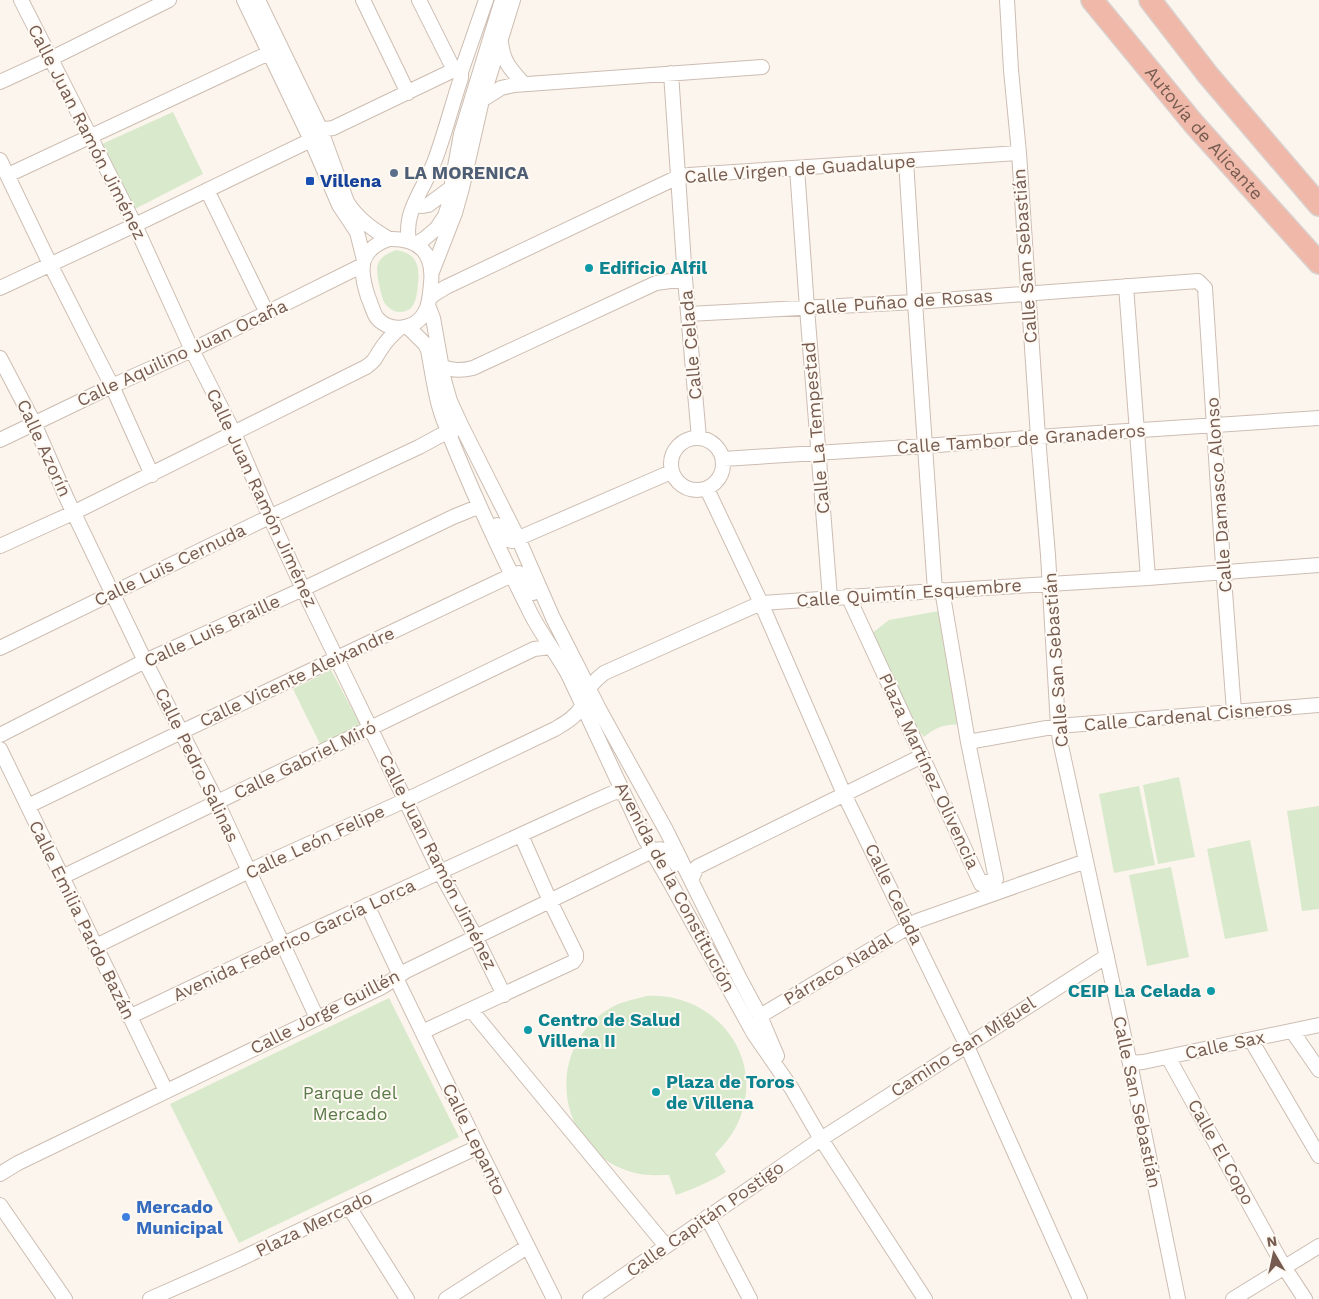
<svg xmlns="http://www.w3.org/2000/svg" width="1319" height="1299" font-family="'Work Sans',sans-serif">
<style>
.green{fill:#d9e9cb}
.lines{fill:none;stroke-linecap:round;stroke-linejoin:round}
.minor-casing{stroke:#cdbdb2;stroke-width:16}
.highway-casing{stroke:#d9d1ce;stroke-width:24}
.minor{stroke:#fff;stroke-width:14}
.highway{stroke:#f0b8a9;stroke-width:21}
.service-dot{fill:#5c6f8a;stroke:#fef9f3;stroke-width:2}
.transit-dot{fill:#1a4fb4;stroke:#fef9f3;stroke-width:2}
.culture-dot{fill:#0f9aa8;stroke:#fef9f3;stroke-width:2}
.shop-dot{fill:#3f7fe0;stroke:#fef9f3;stroke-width:2}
.labels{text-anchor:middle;stroke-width:4;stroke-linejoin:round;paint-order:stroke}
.street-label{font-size:18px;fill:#765c50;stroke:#fef9f3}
.service-label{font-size:18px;font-weight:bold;fill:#4e5e75;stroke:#fef9f3;text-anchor:start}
.transit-label{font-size:18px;font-weight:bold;fill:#164399;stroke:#fef9f3;text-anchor:start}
.culture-label{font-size:18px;font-weight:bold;fill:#0d838f;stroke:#fef9f3;text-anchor:start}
.park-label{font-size:18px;fill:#5a7a49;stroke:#fef9f3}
.shop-label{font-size:18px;font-weight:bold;fill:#366cbe;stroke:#fef9f3;text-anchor:start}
</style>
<rect width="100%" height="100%" fill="#fbf5ed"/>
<path class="green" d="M173 112 203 174 133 210 102 144Z
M396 250C416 253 420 265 418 283 417 295 416 312 400 312 393 312 387 307 384 302 381 294 375 272 378 264 381 256 389 253 396 250Z
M939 611 961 724C943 725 938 726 924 737L916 728 871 634 889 620Z
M331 670 362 728 321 746 293 689Z
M1179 777 1195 857 1158 864 1143 785Z
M1139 786 1155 865 1114 873 1099 794Z
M1319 806V909L1302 911 1287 811Z
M1250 840 1268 931 1225 939 1207 849Z
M1171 867 1189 957 1147 966 1129 875Z
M647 996C710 992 762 1050 742 1112 737 1129 727 1142 715 1154L726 1172C710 1182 693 1189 676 1195L669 1175C658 1175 646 1176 635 1173 555 1153 541 1045 614 1006 624 1001 636 999 647 996Z
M389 998 459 1137 239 1243 170 1104Z"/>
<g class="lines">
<defs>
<path id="minor" d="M21 0 135 225 192 350 234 433 270 517 303 589 440 872 473 932 504 995
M244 0 311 140 339 205 357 232 364 260
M258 0 320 128 347 202C358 219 372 229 389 239
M363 0 408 93
M419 0 454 70
M1007 0 1011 70 1019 153 1038 437 1048 555 1058 726 1060 741 1132 1073 1178 1299
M501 42C503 62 511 70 524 84
M671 73 685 279 699 438
M0 82 50 59 169 0
M482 100 501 88 514 85 762 67
M320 128 326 129 333 128 454 70 461 72
M0 160 50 264 112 386 152 475
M906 161 915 302 935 591
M797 168 807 308 830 598
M8 175 269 53
M207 190 267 313
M415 205 423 206 428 205 451 188
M389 239C419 238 434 253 431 283 430 292 430 304 425 312 416 330 390 333 377 318 373 313 371 303 368 297 359 269 358 250 389 239Z
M409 240C403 211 426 186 435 160 445 133 452 105 461 78V72L486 0
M416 244 424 239 437 228 445 216 450 201 452 183 461 134 502 0
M432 272 455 213 462 188 482 100 513 0
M1126 286 1148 578
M0 288 135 225 311 140
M429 299 433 295 446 287 678 177 689 175 1019 153
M428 305 433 318 444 380 450 401 462 427 518 538 553 618 579 669 599 709 666 830 740 979 760 1016 777 1056
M688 314 915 302 1198 281 1205 288 1223 565 1234 711
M408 327 425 344 428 350C433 375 437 414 451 435
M0 358 34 423 67 499 145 661 217 802 317 1018
M441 366C452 371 461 371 473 368L656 283 685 279
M447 429C472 492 501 554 531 614 542 636 558 655 569 676L645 839 671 884 754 1034 792 1089 821 1139 925 1299
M671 464a26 26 0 1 1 52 0a26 26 0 1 1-52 0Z
M0 440 112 386 192 350 363 265
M723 459 925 446 1052 436 1319 418
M707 489 761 603 844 794 966 1044 1080 1299
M497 525 503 538 512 541 671 472
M0 546 75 512 366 367C377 359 374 359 381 349 386 341 393 334 400 328
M848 596 981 884 996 879 968 742 942 590
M0 648 265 519 419 447 443 434 447 429
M0 735 145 661 303 589 453 517 475 508 481 509
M968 742 1058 726 1319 705
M0 749 166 1091
M28 806 181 732 512 575 519 573 525 577 533 593
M62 877 534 649 551 647
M691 880 697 867 922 756
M367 905 400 975
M96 946 249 871 406 800 555 729C565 723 576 717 582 706 583 703 583 701 584 698 588 687 595 680 604 673L761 603 935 591 1148 578 1319 565
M396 978 478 1147 554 1299
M471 1010 666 1246
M760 1016 910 926 917 921 1086 861
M129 1017 283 944 590 803 615 792 623 793
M1292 1031 1319 1070
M422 1032 573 962 576 958V954L550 901 521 835
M1251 1040 1319 1156
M1168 1057 1284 1267 1305 1299
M1130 1063 1143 1062 1319 1025
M0 1174 18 1163 382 987 406 971 652 851C666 846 669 852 676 864
M0 1205 65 1299
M349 1207 407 1299
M707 1217 750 1299
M150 1299 238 1260 330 1216 478 1147
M446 1299 527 1247
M590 1299 821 1139 1107 956
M1233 1299 1319 1246"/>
<g id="highway">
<path id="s1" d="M1092 0 1194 124 1319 263"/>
<path d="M1150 0 1208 75 1319 205"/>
</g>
</defs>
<use href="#minor" class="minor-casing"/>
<use href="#highway" class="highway-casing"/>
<use href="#minor" class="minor"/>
<use href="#highway" class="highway"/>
</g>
<circle class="service-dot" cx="394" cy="173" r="5"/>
<rect class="transit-dot" x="305" y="176" width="10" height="10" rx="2.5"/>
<g class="culture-dot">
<circle cx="589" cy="268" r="5"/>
<circle cx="1211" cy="991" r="5"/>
<circle cx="528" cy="1030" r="5"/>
<circle cx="656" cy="1092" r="5"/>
</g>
<circle class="shop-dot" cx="126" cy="1217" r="5"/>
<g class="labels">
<g class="street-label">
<text transform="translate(87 132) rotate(63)" y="6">Calle Juan Ramón Jiménez</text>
<text dy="6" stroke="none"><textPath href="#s1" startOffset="174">Autovía de Alicante</textPath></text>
<text transform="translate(800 169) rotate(-4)" y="6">Calle Virgen de Guadalupe</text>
<text transform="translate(1025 256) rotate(-94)" y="6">Calle San Sebastián</text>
<text transform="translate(898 302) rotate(-4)" y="6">Calle Puñao de Rosas</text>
<text transform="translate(691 345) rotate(-95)" y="6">Calle Celada</text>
<text transform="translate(182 353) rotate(-25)" y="6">Calle Aquilino Juan Ocaña</text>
<text transform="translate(816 428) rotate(-95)" y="6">Calle La Tempestad</text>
<text transform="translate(1021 439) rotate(-4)" y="6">Calle Tambor de Granaderos</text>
<text transform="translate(44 448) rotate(65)" y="6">Calle Azorín</text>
<text transform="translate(1219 495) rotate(-94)" y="6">Calle Damasco Alonso</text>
<text transform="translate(262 498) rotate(65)" y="6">Calle Juan Ramón Jiménez</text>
<text transform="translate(170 565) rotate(-26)" y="6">Calle Luis Cernuda</text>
<text transform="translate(909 593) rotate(-4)" y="6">Calle Quimtín Esquembre</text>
<text transform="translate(212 631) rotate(-25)" y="6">Calle Luis Braille</text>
<text transform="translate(1056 660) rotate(-94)" y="6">Calle San Sebastián</text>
<text transform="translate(297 677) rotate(-25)" y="6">Calle Vicente Aleixandre</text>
<text transform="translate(1188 716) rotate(-5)" y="6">Calle Cardenal Cisneros</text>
<text transform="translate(305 760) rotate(-26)" y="6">Calle Gabriel Miró</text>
<text transform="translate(197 765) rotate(64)" y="6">Calle Pedro Salinas</text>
<text transform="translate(929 771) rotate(65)" y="6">Plaza Martínez Olivencia</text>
<text transform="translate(315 842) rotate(-25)" y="6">Calle León Felipe</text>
<text transform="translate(438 862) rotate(63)" y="6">Calle Juan Ramón Jiménez</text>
<text transform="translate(675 887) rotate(62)" y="6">Avenida de la Constitución</text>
<text transform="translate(894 894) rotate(64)" y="6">Calle Celada</text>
<text transform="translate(82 920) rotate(64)" y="6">Calle Emilia Pardo Bazán</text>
<text transform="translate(294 940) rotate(-25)" y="6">Avenida Federico García Lorca</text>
<text transform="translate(838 969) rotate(-31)" y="6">Párraco Nadal</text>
<text transform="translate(325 1012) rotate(-27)" y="6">Calle Jorge Guillén</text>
<text transform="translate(1225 1045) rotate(-12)" y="6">Calle Sax</text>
<text transform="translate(963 1047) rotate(-33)" y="6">Camino San Miguel</text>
<text transform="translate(1137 1102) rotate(78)" y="6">Calle San Sebastián</text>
<text transform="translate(474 1139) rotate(64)" y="6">Calle Lepanto</text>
<text transform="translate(1221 1152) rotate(61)" y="6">Calle El Copo</text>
<text transform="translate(705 1219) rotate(-35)" y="6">Calle Capitán Postigo</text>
<text transform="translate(314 1224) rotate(-26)" y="6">Plaza Mercado</text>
</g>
<g class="service-label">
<text x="404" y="179">LA MORENICA</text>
</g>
<g class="transit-label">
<text x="320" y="187">Villena</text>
</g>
<g class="culture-label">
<text x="599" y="274">Edificio Alfil</text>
<text x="1201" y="997" text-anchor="end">CEIP La Celada</text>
<text x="538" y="1026">Centro de Salud<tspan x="538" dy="21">Villena II</tspan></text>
<text x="666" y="1088">Plaza de Toros<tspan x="666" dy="21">de Villena</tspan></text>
</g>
<g class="park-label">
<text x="350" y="1099">Parque del<tspan x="350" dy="21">Mercado</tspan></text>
</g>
<g class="shop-label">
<text x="136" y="1213">Mercado<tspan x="136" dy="21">Municipal</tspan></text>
</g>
</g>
<g transform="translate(1274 1254) rotate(351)" stroke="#fef9f3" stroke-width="4" paint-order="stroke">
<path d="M0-4L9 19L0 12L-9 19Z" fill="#765c50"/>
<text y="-8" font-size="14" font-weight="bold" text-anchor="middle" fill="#765c50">N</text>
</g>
</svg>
